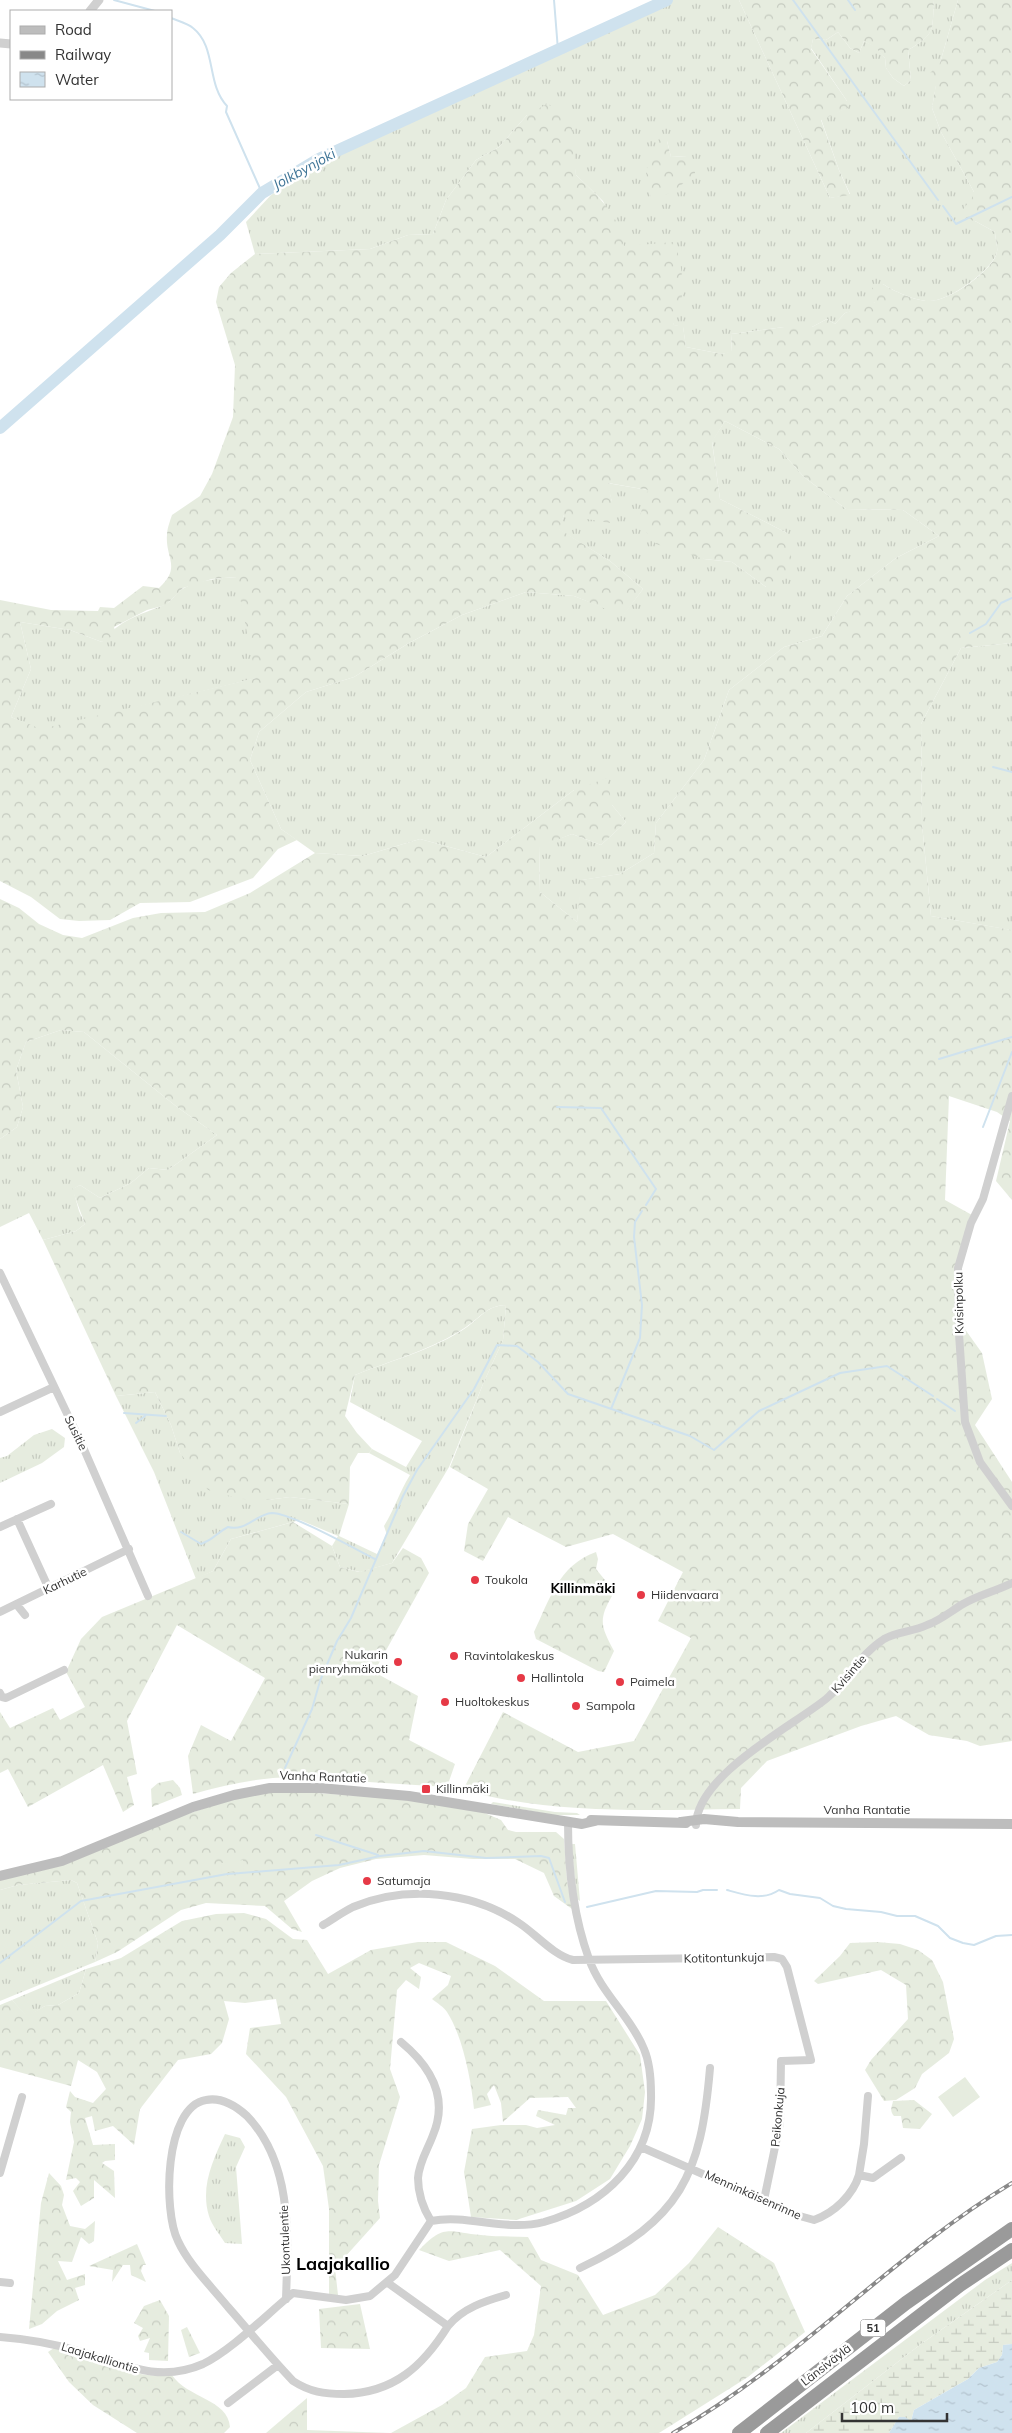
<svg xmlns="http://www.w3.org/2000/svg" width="1012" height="2433" font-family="Mulish,sans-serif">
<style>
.grass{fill:url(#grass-tufts);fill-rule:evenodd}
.forest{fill:url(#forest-crowns);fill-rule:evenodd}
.wetland{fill:url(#wetland-marsh)}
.garden{fill:#e6ecdf}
.water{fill:url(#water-ripples)}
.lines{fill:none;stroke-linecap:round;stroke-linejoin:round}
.stream{stroke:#cfe2ee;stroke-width:2}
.river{stroke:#cfe2ee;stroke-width:12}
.minor{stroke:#d0d0d0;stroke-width:8}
.tertiary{stroke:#d0d0d0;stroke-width:9}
.secondary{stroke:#bdbdbd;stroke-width:10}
.motorway{stroke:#9a9a9a;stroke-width:14}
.rail-casing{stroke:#888;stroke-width:4}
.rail{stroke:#fff;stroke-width:2;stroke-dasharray:5.5;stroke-linecap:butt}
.poi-dot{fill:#e63946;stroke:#fff;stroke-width:2}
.labels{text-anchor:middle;stroke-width:5;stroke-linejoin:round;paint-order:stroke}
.shield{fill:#fff;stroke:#707070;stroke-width:1}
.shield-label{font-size:11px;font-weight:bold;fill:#333}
.street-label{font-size:12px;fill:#333;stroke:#fff}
.poi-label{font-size:12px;fill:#333;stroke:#fff;text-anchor:start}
.water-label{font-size:14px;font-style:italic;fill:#3f7597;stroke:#fff}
.neighbourhood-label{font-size:14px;font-weight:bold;fill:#000;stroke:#fff}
.district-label{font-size:18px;font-weight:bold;fill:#000;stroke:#fff}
</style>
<defs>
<pattern id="grass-tufts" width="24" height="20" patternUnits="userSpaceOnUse" patternTransform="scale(1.25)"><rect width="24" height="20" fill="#e6ecdf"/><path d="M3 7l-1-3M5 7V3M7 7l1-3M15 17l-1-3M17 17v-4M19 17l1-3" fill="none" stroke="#c6cbc0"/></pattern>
<pattern id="forest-crowns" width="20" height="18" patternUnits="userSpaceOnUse" patternTransform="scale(1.25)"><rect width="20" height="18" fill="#e6ecdf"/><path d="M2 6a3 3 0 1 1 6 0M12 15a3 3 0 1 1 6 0" fill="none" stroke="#c6cbc0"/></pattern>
<pattern id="wetland-marsh" width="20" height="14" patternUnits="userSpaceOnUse" patternTransform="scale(1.25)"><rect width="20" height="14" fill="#e6ecdf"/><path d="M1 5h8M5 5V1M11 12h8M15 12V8" fill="none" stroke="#c6cbc0"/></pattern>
<pattern id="water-ripples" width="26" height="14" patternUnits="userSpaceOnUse" patternTransform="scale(1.25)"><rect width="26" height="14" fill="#cfe2ee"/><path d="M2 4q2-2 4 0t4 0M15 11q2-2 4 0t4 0" fill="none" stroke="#b2c2cd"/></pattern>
</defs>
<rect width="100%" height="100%" fill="#fff"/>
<path class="grass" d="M668 0H739L830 198 850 194 839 170 821 119 847 108V101L811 48 813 39 826 40 838 32 850 48 859 53 864 41 876 47 885 58 886 68 893 78 904 86 911 80 908 50C936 34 932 30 934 0H958L940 63 932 108 941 132 974 192 975 221 995 232C995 238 998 246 997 252 993 270 949 301 930 301 918 302 893 291 883 284L875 302 870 306 845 313 835 324 827 319 812 327H784L731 334 732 352 722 354 686 347 683 327 674 325 638 246H623L603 201 576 175 573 156 527 115 499 147 476 160 446 200 433 234 408 235 370 249 255 254 246 222 271 195 312 166 572 48ZM667 141 671 157 687 156 651 197 650 188Z
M725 421 779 449 804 477 846 509 903 510 939 536 896 558 847 596 822 636 784 647 729 690 704 760 656 823 654 853 620 874 582 880 577 922 540 892 539 846 572 834 601 845 626 822 612 805 574 790 486 857 420 839 363 856 315 853 281 829 250 760 259 732 306 692 354 677 409 643 462 615 526 592 574 596 623 615 643 589 610 561 558 529 564 515 612 502 607 483 648 490 704 559 732 562 766 587 787 533 720 499 712 441Z
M237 577 257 678 41 730 11 717 31 669 20 622 70 630 102 642C121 619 137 616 164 605 172 602 176 592 184 588 199 580 220 578 237 577Z
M1012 643V930H1011L931 916 922 824 921 724 961 648Z
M61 1030 84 1032 177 1107 217 1135 168 1170 149 1168 131 1183 100 1198 80 1185 73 1189 79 1211 85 1224 76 1231 43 1240 29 1213 0 1227V1139L17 1127 23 1107 16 1070 26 1042Z
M506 1305 503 1340 483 1384 449 1467 392 1563 360 1572 340 1567 332 1546 338 1536 300 1520 231 1539 213 1571 196 1579 154 1472 116 1396 155 1392 171 1425 180 1453 267 1500 290 1497 349 1504 339 1536 377 1554 387 1535 384 1526C395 1508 399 1493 410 1475L369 1453 372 1449 406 1467 422 1441 350 1402 355 1375C392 1360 434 1350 467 1327 482 1316 487 1306 506 1305Z
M52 1429 65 1438 64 1447 42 1463 0 1483V1458L7 1456 34 1435Z
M493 1802 555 1812 577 1813 580 1815H554L491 1804Z
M571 1844H575L580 1901 577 1899Z
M71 1880 77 1883 98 1943 95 1962 0 2001V1890L18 1885Z
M86 1969 79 1993 58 2005 45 2006 27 2017 12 2000Z
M225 2134 240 2138 245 2147 236 2167 242 2244 225 2243C220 2235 212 2226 209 2216 200 2187 213 2160 225 2134Z
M1012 2263V2280L921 2344 806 2433H781L985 2280Z"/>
<path class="forest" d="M739 0H934C932 31 936 34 908 50L911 80 904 86 893 78 886 68 885 58 876 48 864 41 859 53 850 48 838 32 826 40 813 39 811 49 847 101 848 108 821 120 839 170 850 195 830 198Z
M958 0H1012V643L961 648 921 724 922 824 931 916 1012 930V1200L996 1181 1010 1121 997 1112 949 1096 945 1200 972 1215 961 1269 962 1325 982 1353 992 1399 975 1425 1012 1482V1741L980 1746 967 1741 929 1735 896 1716 861 1726 767 1761 741 1788 740 1809C647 1810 553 1815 463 1790L503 1712 578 1752 634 1741 691 1638 658 1621 683 1572 613 1534 566 1547 508 1517 483 1561 464 1551 468 1524 488 1489 450 1467 483 1384 503 1340 506 1305C486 1306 481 1317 466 1327 432 1350 392 1360 355 1375L345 1416 357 1433 372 1449 369 1453H358L350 1467 349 1504 290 1497 267 1500 241 1499 208 1490 180 1453 171 1425 155 1392 116 1396 43 1240 76 1231 85 1224 72 1189 80 1185 100 1198 131 1183 149 1168 168 1170 217 1135 177 1107 84 1032 61 1030 26 1042 16 1070 23 1107 17 1127 0 1139V899L19 908 39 924 63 935 82 938 133 918 161 913 205 912 250 893 315 853 363 856 420 839 486 857 574 790 607 778 612 805 626 822 601 845 572 834 539 847 540 892 577 922 581 880 620 874 654 853 656 823 704 760 729 690 784 647 822 636 847 596 896 558 939 536 903 510 846 509 804 477 779 449 725 421 712 442 720 499 787 533 793 567 773 592 732 562 704 559 656 544 638 522 648 490 608 483 612 502 610 523 564 515 559 529 610 561 643 589 623 616 574 596 526 592 462 615 409 643 354 677 306 692 259 732 250 760 281 829 297 840 278 849 253 878 190 902 140 903 110 920 79 921 60 919 31 897 0 881V600L51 610 98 611 100 607 114 608 143 586 159 588C182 567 165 558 167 535 167 529 170 521 172 515L200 496 212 474 233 417 235 365 216 302 219 287 231 273 255 254 370 249 408 235 433 234 446 200 476 160 499 147 527 115 547 104 571 116 576 175C597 195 620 215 624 246L675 242C681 264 690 300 672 318L674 325 683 326 686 347 722 354 732 351 731 334 784 327H812L827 319 835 324 845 313 875 302 872 288 883 284C893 291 918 302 930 301 949 301 993 271 997 252 998 246 995 238 995 232L975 221 957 217 972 198 974 192 941 132 932 108 936 84H928L930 73 940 63ZM236 577 256 678 41 729 11 717 31 669 20 622 70 630 102 642 116 634 114 627 147 610 166 605 183 588 212 579Z
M660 137 667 141 671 157 687 156 695 161V173C683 184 668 198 651 198L646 173 650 156Z
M293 1522 332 1546 340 1567 359 1572 392 1563 403 1548 421 1558 429 1573 374 1672 418 1696 409 1740 455 1764 447 1787 290 1777C257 1778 224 1785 193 1794L188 1756 201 1725 231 1741 265 1678 177 1625 127 1721 137 1774 127 1777 134 1805 123 1812 103 1765 28 1807 8 1769 0 1773V1712L10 1728 53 1708 60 1720 85 1707 66 1672 81 1639 102 1617 213 1571 231 1539Z
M596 1552 598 1559 596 1569 609 1585 612 1596C598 1620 601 1627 614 1651L604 1672 598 1671 536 1639 534 1632C550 1599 558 1566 596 1552Z
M173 1780 180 1788 182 1795 152 1807 151 1789 158 1783Z
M274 1790 402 1799 480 1811 501 1820 508 1830 516 1832H556L564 1839 567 1879 572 1909 554 1896 544 1873 515 1859H473L424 1855 376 1859 340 1868 312 1881 284 1901 302 1932 292 1929 265 1906 206 1903 181 1910 117 1952 95 1962 98 1943 77 1883 71 1880 18 1885 0 1890V1880L64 1865 167 1821 220 1803Z
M244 1913 266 1919 293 1939 307 1940 328 1974 371 1950 418 1942H446L495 1966 544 2001H606L640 2055 645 2092 642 2119 630 2146 610 2179 576 2201 516 2220 471 2217 464 2172 472 2129 501 2125H526L537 2128 555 2125 536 2116 538 2110 566 2115 568 2108H576L568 2097 530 2098 503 2122 501 2103 494 2085 487 2094 491 2105 474 2109C471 2080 463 2037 447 2012 444 2007 437 2003 432 1999L448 1985 451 1976 419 1963 410 1968 421 1977 419 1989 406 1980 397 1990 390 2069 400 2097 379 2165 378 2201 380 2218 335 2268 338 2295H329V2209L323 2166 286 2097 246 2054 250 2028 281 2024 276 1999 245 2003 224 2001 229 2019 222 2043 211 2054 178 2060 140 2109 134 2145 113 2126 95 2131 92 2116 85 2118 93 2145 115 2144V2160L105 2161 102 2163 114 2171 115 2198 94 2180V2198L81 2206 73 2191 80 2182 76 2178 66 2180 74 2142 70 2122 71 2112 66 2107 70 2091 75 2097 93 2103 106 2089 97 2072 78 2060 71 2086 0 2067V2005L12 2000 27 2016 45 2006 58 2005 79 1993 86 1969 121 1958 182 1921 216 1914Z
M877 1942 900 1944 918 1950 932 1960 943 1982 954 2039 949 2053 922 2074 915 2088 896 2100 884 2101 865 2070 871 2060 908 2019 906 1985 881 1970 818 1984 814 1981 840 1956 850 1943Z
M914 2100 932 2114 920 2129 903 2128 901 2116H894C889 2110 892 2107 893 2101Z
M49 2173 61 2186 64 2195 62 2205 70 2226 85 2229 95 2221 94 2241 89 2244 81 2237 72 2262 58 2261 67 2280 85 2274V2285L75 2288 79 2300 57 2311 42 2324 29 2329 41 2203Z
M718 2227 774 2263 805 2332 748 2377 659 2433H391L442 2405 466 2388 485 2357 527 2351 534 2335 541 2286 500 2250 449 2261 419 2250C445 2223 448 2232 481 2235 497 2237 512 2236 528 2237L541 2260 578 2275 603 2315 655 2295 689 2263Z
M137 2244 146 2265H143L141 2271 146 2282 131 2275 130 2265H123L112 2282 113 2270 89 2266Z
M160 2300 169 2316 168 2361 149 2360V2353L144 2352 150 2338 140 2341 138 2336 143 2328 134 2323 144 2306Z
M360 2304 370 2349 321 2348 319 2309Z
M187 2327 200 2353 189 2357 181 2330Z
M54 2348C90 2358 135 2380 172 2375 187 2398 228 2399 230 2427L224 2433H137L93 2405 69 2382 48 2352Z
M307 2398V2430L390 2433H266Z"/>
<path class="wetland" d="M1012 2280V2344L1003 2345 1002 2355 997 2362 979 2368 968 2379 914 2410 911 2421 899 2417 889 2433H806L921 2344Z"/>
<path class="garden" d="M243 1860 244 1870 222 1873 221 1863Z
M965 2077 980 2097 953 2117 938 2097Z"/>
<path class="water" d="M1012 2344V2433H889L899 2417H905L911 2421 914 2410 968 2379 979 2368 997 2362 1002 2355 1003 2345Z"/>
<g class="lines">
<path class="stream" d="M114 0 155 11
M554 0 558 50
M793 0 938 200
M848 0 855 10
M171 18C178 21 187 23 193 28 217 47 206 84 227 106L226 112 262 193
M943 206 956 224 1012 197
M970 633 986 624 1001 603 1012 598
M993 767 1012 772
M939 1059 1012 1037
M557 1107 601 1108 656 1189 646 1205
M983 1127 1012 1052
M937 1399 955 1411
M611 1409 640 1338 642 1305 634 1237 635 1222 642 1211
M124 1413 166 1416
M136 1423 145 1416
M181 1532 201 1544C215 1539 216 1533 228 1527 246 1532 256 1514 272 1513 291 1513 355 1549 375 1559
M285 1768 312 1709 320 1681 337 1641 351 1618 403 1496 417 1470 474 1389 497 1345 517 1346 538 1362 568 1394 690 1436 714 1450 759 1411 840 1373 887 1366 933 1396
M316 1835 378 1855
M228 1874 339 1865 380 1856 424 1851 486 1858 541 1856 549 1858 565 1902
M727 1890C745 1895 763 1901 779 1890L790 1894 820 1898 833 1906 846 1909 881 1912 897 1916H915L938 1926 950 1938 963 1943 974 1945 996 1936 1012 1935
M587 1907 656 1891 697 1892 703 1890H717
M0 1963 81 1901 227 1874"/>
<path class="river" d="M0 428 220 235 262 193 319 159 667 0"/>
<path class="minor" d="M1012 1096 983 1199 971 1223 958 1268 959 1334 965 1422 980 1462 1012 1506
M0 1273 83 1447 148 1596
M0 1412 54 1387
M17 1519 49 1589
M0 1527 51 1504
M17 1605 25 1615
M0 1612 129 1549
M0 1693 2 1697 6 1698 64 1670
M696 1825C697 1775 791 1727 826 1699 848 1681 859 1655 884 1639 898 1631 913 1632 927 1625 941 1620 951 1611 963 1604 978 1595 996 1591 1012 1583
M323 1925C333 1919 343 1912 353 1907 406 1885 472 1891 519 1923 536 1934 553 1955 573 1960L774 1957 782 1959 787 1967 811 2060 781 2061 780 2123 764 2200
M401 2042C430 2066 449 2097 433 2135 428 2149 419 2162 418 2178 418 2194 423 2208 431 2221
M641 2147 796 2215 814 2220C834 2213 853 2195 859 2175L873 2178 901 2158
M0 2173 22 2097
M859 2175 864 2144 868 2096
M580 2268C681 2220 701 2175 710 2068
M0 2282 10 2283
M286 2299C288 2236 293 2164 247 2116 236 2106 221 2097 206 2100 164 2107 163 2211 178 2241 189 2265 211 2286 228 2307 250 2332 270 2357 293 2381 310 2392 324 2394 344 2394 394 2393 423 2366 448 2326L388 2283
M448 2326C463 2308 485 2301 506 2295
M0 2337C27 2339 56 2344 82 2352 124 2365 160 2383 203 2364 232 2350 267 2314 293 2293L346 2300 370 2296 395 2275 431 2221C469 2214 505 2232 544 2222 604 2205 653 2160 651 2094 651 2079 650 2063 644 2049 631 2017 601 1993 589 1959 573 1915 568 1868 568 1822
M228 2403 278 2365"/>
<path class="tertiary" d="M90 11 99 0
M0 43 11 44"/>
<path class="secondary" d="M591 1820 686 1823
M681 1822 704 1819 738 1822 1012 1824
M0 1876 62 1861 193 1807 234 1795 270 1788H320L409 1796 582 1824 595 1821"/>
<path class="motorway" d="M739 2433 906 2303 1012 2229
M767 2433 960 2285 1012 2250"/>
<defs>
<path id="rail" d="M673 2433C796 2363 891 2256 1012 2183"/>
</defs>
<use href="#rail" class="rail-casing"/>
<use href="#rail" class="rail"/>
</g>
<g class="poi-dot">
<circle cx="475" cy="1580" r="5"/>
<circle cx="641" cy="1595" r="5"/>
<circle cx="454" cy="1656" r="5"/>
<circle cx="398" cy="1662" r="5"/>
<circle cx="521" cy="1678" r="5"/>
<circle cx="620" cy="1682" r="5"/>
<circle cx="445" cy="1702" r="5"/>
<circle cx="576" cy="1706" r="5"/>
<rect x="421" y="1784" width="10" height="10" rx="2.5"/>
<circle cx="367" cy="1881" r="5"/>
</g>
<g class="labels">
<rect class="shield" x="860.5" y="2319.5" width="25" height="17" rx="4"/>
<g class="shield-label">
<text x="873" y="2332">51</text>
</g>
<g class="street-label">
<text transform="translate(959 1303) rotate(-91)" y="4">Kvisinpolku</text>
<text transform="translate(76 1433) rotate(64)" y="4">Susitie</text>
<text transform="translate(65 1581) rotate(-26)" y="4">Karhutie</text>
<text transform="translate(849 1674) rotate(-49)" y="4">Kvisintie</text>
<text transform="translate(323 1777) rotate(2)" y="4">Vanha Rantatie</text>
<text x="867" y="1814">Vanha Rantatie</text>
<text transform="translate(724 1958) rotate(-1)" y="4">Kotitontunkuja</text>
<text transform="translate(778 2117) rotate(-85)" y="4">Peikonkuja</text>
<text transform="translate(753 2195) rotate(24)" y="4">Menninkäisenrinne</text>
<text transform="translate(285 2240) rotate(-92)" y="4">Ukontulentie</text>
<text transform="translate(100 2358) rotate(17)" y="4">Laajakalliontie</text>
<text transform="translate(826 2365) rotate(-38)" y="4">Länsiväylä</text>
</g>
<g class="poi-label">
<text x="485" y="1584">Toukola</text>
<text x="651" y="1599">Hiidenvaara</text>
<text x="388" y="1659" text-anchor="end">Nukarin<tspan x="388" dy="14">pienryhmäkoti</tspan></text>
<text x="464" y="1660">Ravintolakeskus</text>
<text x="531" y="1682">Hallintola</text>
<text x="630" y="1686">Paimela</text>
<text x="455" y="1706">Huoltokeskus</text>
<text x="586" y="1710">Sampola</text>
<text x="436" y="1793">Killinmäki</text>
<text x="377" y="1885">Satumaja</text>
</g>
<g class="water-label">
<text transform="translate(304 169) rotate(-29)" y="5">Jolkbynjoki</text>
</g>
<g class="neighbourhood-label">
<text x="583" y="1593">Killinmäki</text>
</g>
<g class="district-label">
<text x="343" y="2270">Laajakallio</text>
</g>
</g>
<rect x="10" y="10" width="162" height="90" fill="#ffffff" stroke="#adadad"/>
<rect x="20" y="26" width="25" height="8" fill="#bdbdbd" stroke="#adadad"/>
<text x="55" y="35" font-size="15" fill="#333333">Road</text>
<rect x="20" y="51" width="25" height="8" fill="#888888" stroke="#adadad"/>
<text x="55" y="60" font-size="15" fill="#333333">Railway</text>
<rect x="20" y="72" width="25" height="15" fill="url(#water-ripples)" stroke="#adadad"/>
<text x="55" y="85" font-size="15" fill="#333333">Water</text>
<path d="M842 2413v8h105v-8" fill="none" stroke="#333333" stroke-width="2.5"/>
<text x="850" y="2413" font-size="15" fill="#333333" stroke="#ffffff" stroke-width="4" paint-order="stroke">100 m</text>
</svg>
